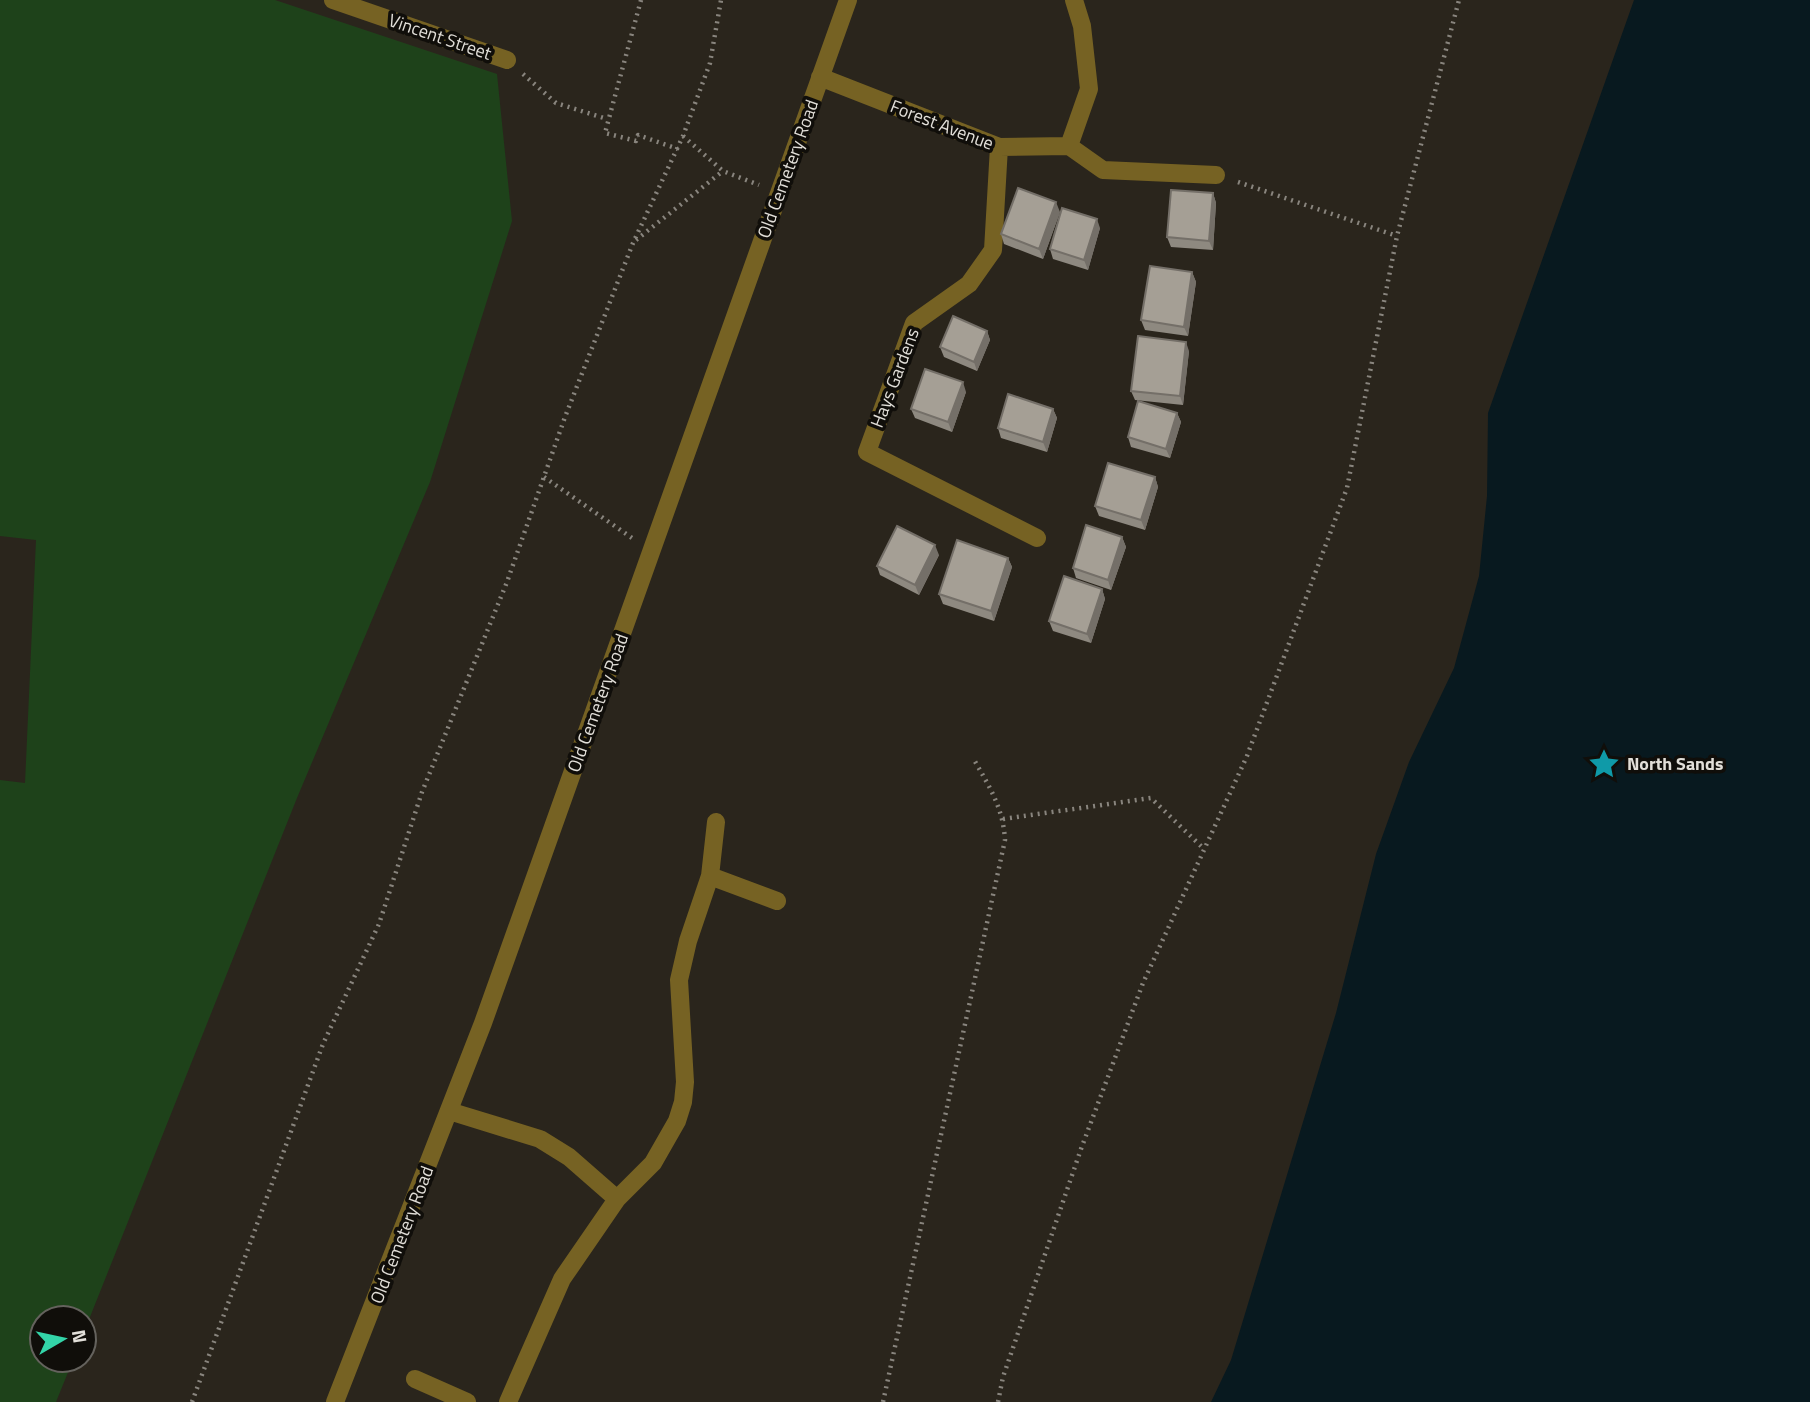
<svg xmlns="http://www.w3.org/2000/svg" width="1810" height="1402" font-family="'Titillium Web',sans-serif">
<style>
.green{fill:#1e421a}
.water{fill:#08191f}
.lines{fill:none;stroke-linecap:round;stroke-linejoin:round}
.path{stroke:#89857e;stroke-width:4.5;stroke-dasharray:2 5;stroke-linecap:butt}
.minor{stroke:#766223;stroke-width:18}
.wall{fill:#8e8980}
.shaded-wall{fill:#746f68}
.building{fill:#a59f95;stroke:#746f68;stroke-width:2}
.labels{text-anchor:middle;stroke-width:7;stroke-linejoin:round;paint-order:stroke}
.street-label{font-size:18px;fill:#e2dfd9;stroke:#100e0a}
.poi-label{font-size:18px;font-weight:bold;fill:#e2dfd9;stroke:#100e0a;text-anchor:start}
</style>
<rect width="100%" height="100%" fill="#2a251c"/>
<path class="green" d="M0 0H275L497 74 512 221 430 482 297 798 84 1332V1318H42V1360H73L56 1402H0V780L25 783 36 540 0 536Z"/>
<path class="water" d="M1634 0H1810V1402H1211L1231 1360 1336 1013 1376 854 1409 762 1454 668 1479 576 1487 496 1488 413Z"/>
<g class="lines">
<path class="path" d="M641 0 605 133 636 141 638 135 678 149
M523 74 556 103 607 119
M683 136 723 171 759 185
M1238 182 1397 236
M636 240 723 171
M544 477 632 538
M1003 819 1151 798 1204 849
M192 1402 323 1044 379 924 422 792 507 582 565 417 633 243 683 136 710 63 721 0
M883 1402 1005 840C1003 807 989 786 973 758
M998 1402 1003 1377 1081 1149 1143 983 1247 756 1347 488 1397 236 1459 0"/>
<path class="minor" d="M333 0 507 60
M820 77 999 147 1069 146 1103 170 1216 175
M1069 146 1089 89 1082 26 1074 0
M999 147 993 250 969 284 914 323 867 452 1037 538
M710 876 777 901
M449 1111 540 1139 569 1157 617 1199
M415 1379 467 1402
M335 1402 483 1023 848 0
M508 1402 562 1279 617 1199 653 1163 677 1121 683 1102 685 1082 679 980 688 941 710 876 716 822"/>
</g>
<path class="wall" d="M1213 193 1216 203 1213 250 1171 247 1167 237Z
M1060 212 1043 259 1004 244 1001 234Z
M1100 228 1088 270 1053 259 1050 249Z
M1192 272 1196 282 1188 336 1145 330 1141 320Z
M987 331 990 340 977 371 944 357 940 347Z
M1189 351 1183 405 1135 400 1131 391Z
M966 392 952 432 915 418 911 409Z
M1053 409 1057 418 1047 452 1001 438 998 428Z
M1177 413 1181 422 1170 458 1131 447 1128 437Z
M1155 477 1158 487 1145 530 1099 516 1095 506Z
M1122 537 1126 547 1111 590 1076 578 1073 568Z
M939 555 919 595 880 575 877 566Z
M1008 558 1012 567 994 621 943 604 939 594Z
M1102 589 1105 599 1091 643 1053 631 1049 621Z"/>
<path class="shaded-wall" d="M1213 193 1216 203 1213 250 1209 241Z
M1056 202 1060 212 1043 259 1039 249Z
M1097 219 1100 228 1088 270 1084 260Z
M1192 272 1196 282 1188 336 1184 327Z
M987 331 990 340 977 371 974 362Z
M1186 342 1189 351 1183 405 1180 396Z
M963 382 966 392 952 432 948 422Z
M1053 409 1057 418 1047 452 1043 442Z
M1177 413 1181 422 1170 458 1166 449Z
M1155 477 1158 487 1145 530 1141 520Z
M1122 537 1126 547 1111 590 1108 580Z
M935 545 939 555 919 595 915 585Z
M1008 558 1012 567 994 621 991 611Z
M1102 589 1105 599 1091 643 1087 634Z"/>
<path class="building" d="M1018 188 1056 202 1039 249 1001 234Z
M1171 190 1213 193 1209 241 1167 237Z
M1062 208 1097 219 1084 260 1050 249Z
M1150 266 1192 272 1184 327 1141 320Z
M953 316 987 331 974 362 940 347Z
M1138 336 1186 342 1180 396 1131 391Z
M925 369 963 382 948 422 911 409Z
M1008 394 1053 409 1043 442 998 428Z
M1138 401 1177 413 1166 449 1128 437Z
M1108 463 1155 477 1141 520 1095 506Z
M1086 525 1122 537 1108 580 1073 568Z
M897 526 935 545 915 585 877 566Z
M957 540 1008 558 991 611 939 594Z
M1064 576 1102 589 1087 634 1049 621Z"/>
<defs>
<symbol id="sight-bare" viewBox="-9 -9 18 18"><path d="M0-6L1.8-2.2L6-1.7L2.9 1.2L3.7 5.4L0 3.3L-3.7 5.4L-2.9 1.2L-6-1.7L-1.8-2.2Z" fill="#0f9aa8" stroke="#100e0a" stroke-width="2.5" paint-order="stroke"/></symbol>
</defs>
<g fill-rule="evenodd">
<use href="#sight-bare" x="1582" y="742" width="44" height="44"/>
</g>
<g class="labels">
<g class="street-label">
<text transform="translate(440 37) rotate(19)" y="6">Vincent Street</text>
<text transform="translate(942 125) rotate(21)" y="6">Forest Avenue</text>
<text transform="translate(788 169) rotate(-70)" y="6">Old Cemetery Road</text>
<text transform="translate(895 378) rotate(-69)" y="6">Hays Gardens</text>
<text transform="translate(598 703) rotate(-70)" y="6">Old Cemetery Road</text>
<text transform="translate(402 1235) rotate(-69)" y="6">Old Cemetery Road</text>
</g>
<g class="poi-label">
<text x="1627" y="770">North Sands</text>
</g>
</g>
<g transform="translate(63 1339) rotate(81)"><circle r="33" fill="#100e0a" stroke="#64625d" stroke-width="2"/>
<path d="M0-5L12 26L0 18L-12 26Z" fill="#33d4a8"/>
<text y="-10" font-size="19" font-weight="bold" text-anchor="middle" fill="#e2dfd9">N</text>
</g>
</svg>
